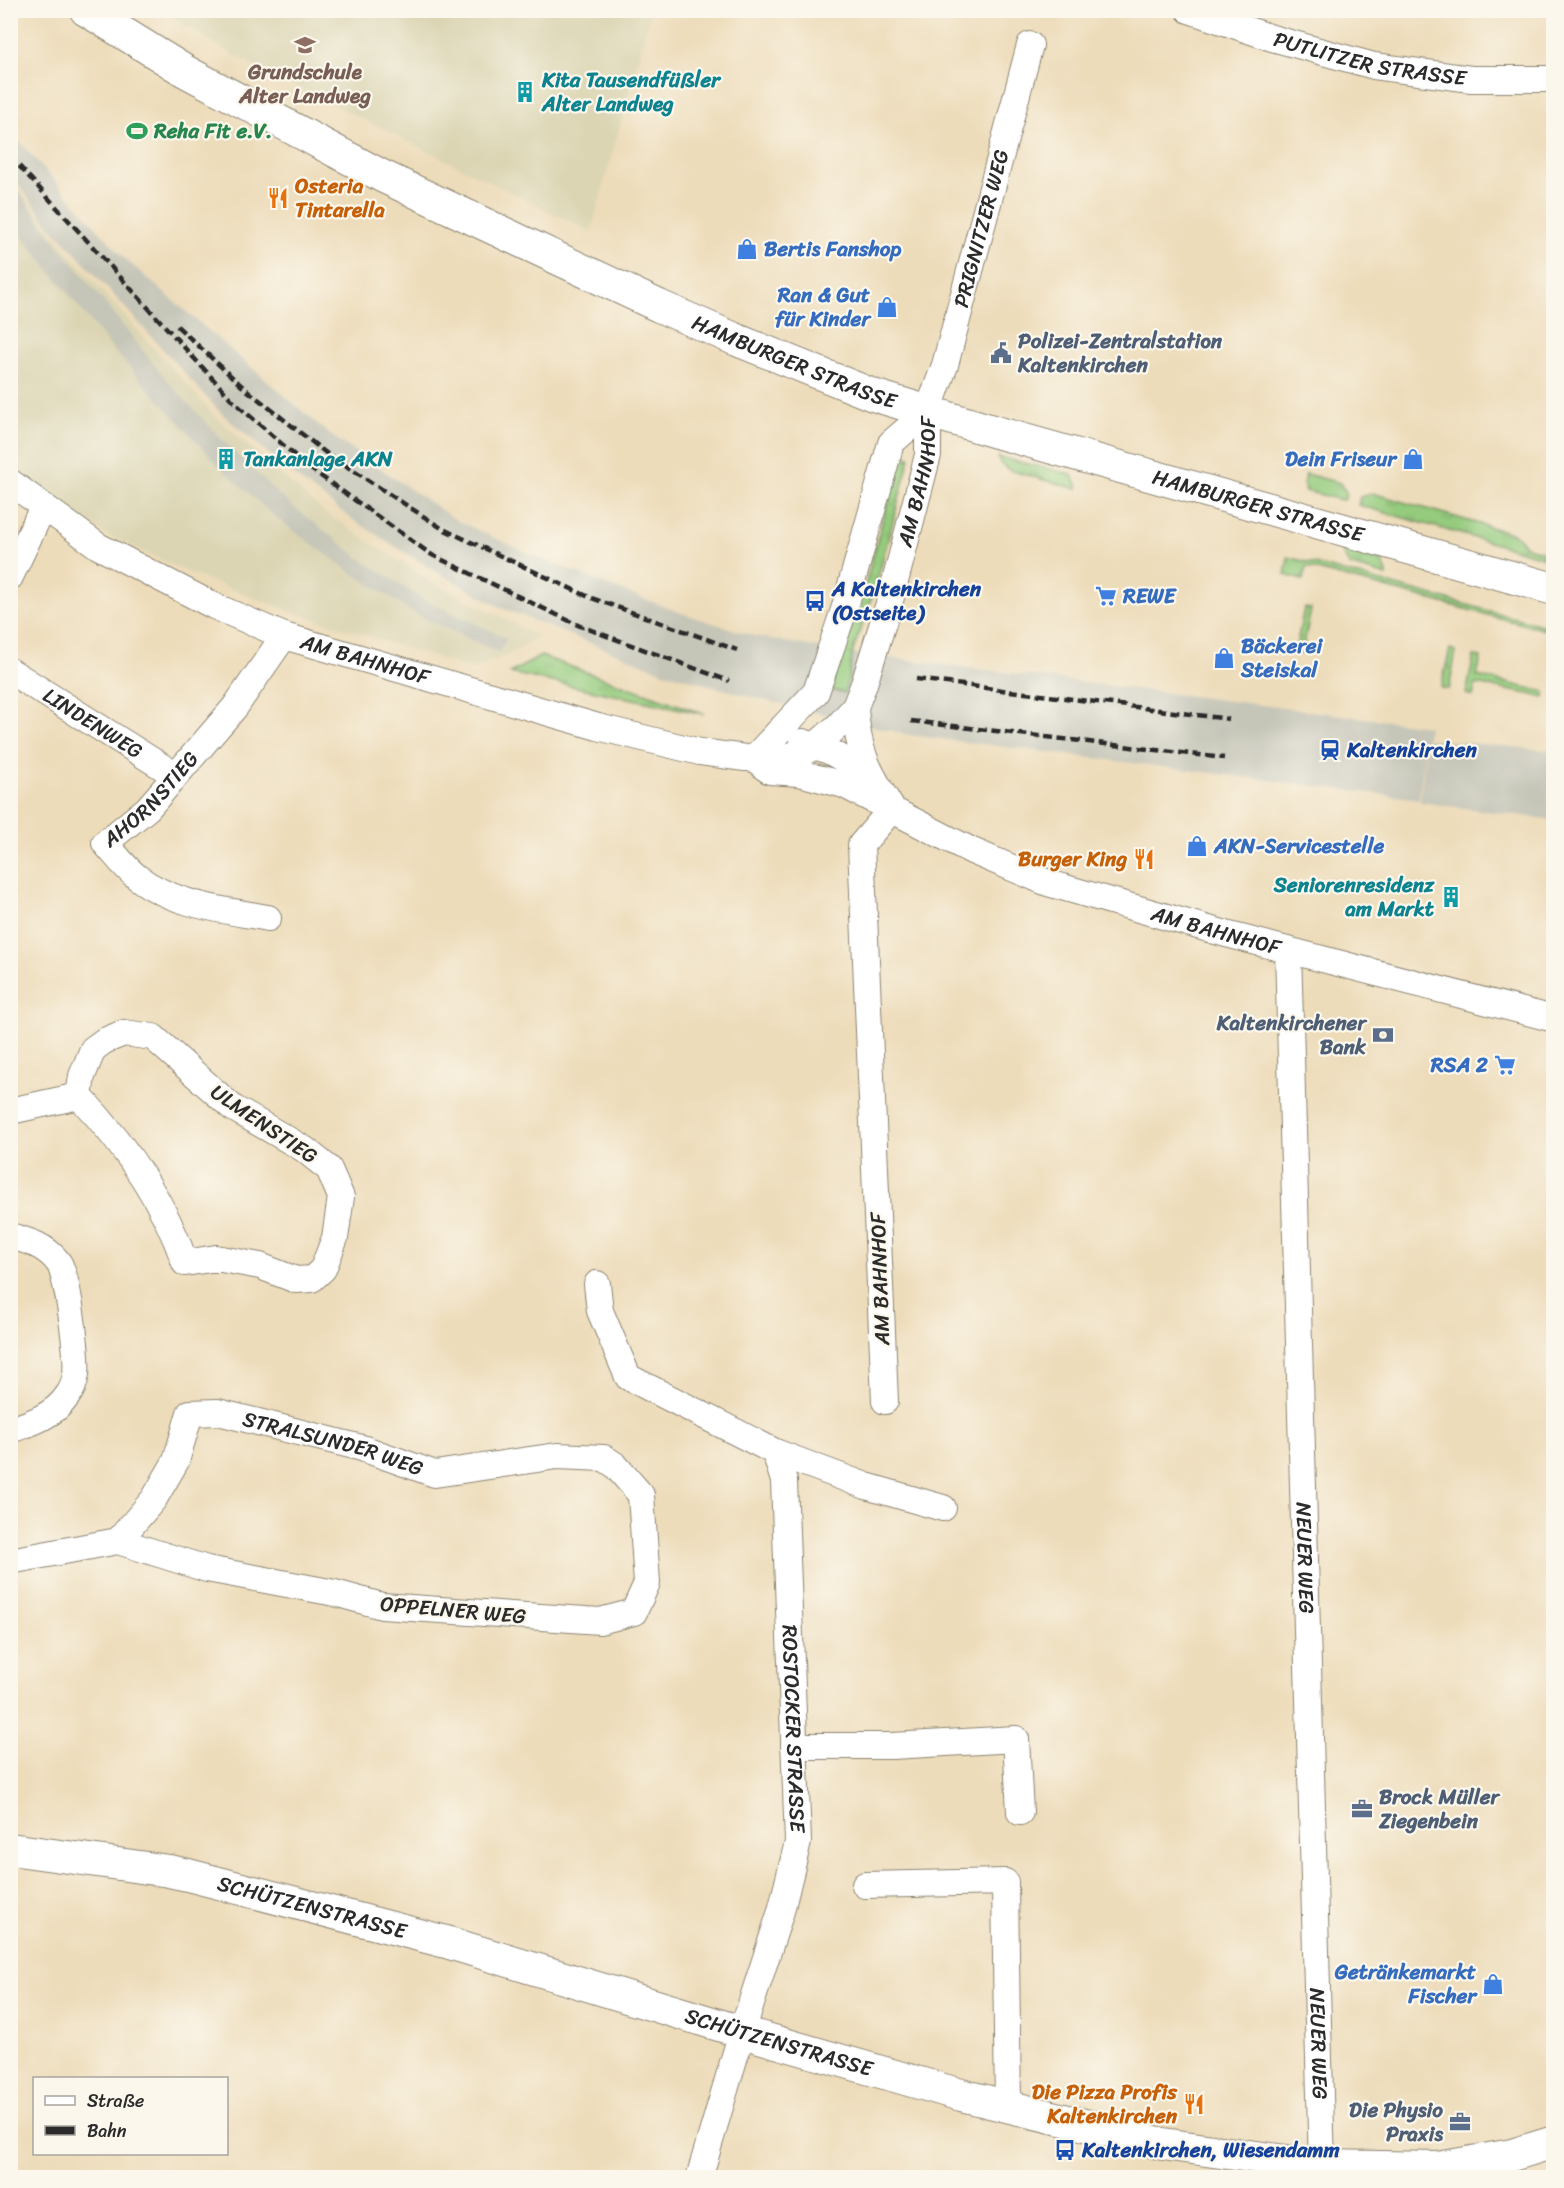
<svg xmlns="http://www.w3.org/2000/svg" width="1564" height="2188" font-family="Sriracha,sans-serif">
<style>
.built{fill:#dbd5b4}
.industrial{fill:#c5c5b8}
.grass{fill:url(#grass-tufts);stroke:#607b54;stroke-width:1.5}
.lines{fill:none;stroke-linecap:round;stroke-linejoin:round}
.minor-casing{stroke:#8c8472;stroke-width:28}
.major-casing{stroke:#8c8472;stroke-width:34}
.minor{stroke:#fff;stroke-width:26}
.major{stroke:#fff;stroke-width:32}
.rail{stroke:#2b2b2b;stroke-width:4.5;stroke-dasharray:9 4.5;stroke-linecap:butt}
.labels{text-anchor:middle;stroke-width:4.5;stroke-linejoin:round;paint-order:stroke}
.street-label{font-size:21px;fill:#2b2b2b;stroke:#fbf7ec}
.education-label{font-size:21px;font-weight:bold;fill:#785e54;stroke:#fbf7ec}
.culture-label{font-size:21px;font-weight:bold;fill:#0d838f;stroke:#fbf7ec;text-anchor:start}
.leisure-label{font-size:21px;font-weight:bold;fill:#27864d;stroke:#fbf7ec;text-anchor:start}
.food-label{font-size:21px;font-weight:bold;fill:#c56008;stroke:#fbf7ec;text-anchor:end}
.shop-label{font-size:21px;font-weight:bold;fill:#366cbe;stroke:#fbf7ec;text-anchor:start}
.service-label{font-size:21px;font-weight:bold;fill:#4e5e75;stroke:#fbf7ec;text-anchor:start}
.transit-label{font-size:21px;font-weight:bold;fill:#164399;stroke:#fbf7ec;text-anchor:start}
</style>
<defs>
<pattern id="grass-tufts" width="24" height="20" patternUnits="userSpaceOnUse" patternTransform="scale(1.5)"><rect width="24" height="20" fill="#94cb7d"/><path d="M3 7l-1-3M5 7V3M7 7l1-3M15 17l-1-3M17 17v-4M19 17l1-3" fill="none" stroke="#80ae6c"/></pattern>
</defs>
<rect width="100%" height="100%" fill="#fbf7ec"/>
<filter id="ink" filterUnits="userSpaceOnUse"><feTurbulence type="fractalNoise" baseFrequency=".0167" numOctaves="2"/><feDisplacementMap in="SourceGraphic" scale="12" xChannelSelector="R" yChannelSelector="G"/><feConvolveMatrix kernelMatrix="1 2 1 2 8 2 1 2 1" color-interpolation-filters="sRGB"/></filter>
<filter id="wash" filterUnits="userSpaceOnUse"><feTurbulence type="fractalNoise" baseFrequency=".008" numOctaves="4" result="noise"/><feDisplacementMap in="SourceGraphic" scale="24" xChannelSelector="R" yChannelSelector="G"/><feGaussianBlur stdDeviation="1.35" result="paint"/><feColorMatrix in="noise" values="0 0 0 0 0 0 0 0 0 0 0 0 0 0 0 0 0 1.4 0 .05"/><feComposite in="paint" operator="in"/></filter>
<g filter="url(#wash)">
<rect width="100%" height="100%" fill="#eddcba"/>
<path class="built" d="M162 11H651L591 232 235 56Z
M10 180 78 264 213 414 322 511 433 583 538 636 510 654 472 669 289 611 189 573 105 534 11 470Z"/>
<path class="industrial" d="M10 131 125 259 329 434 456 520 525 552 602 583 684 614 754 636 842 652 1428 726 1419 799 909 735 744 695 664 672 502 608 430 568 353 520 301 481 222 414 46 221 11 175Z
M10 177 43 226 169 383 233 451 287 502 361 559 424 600 507 638 499 653 417 615 352 573 275 517 221 468 116 353 26 241 11 219Z
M1427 739 1553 751V820L1420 802Z"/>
<path class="grass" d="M898 453 910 457 876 585 853 651 849 677 844 693 830 690 864 589 886 508 888 483Z
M998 457 1071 474 1078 486 1077 489 1009 470 1000 463Z
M1306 474 1340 483 1346 492 1345 499 1342 500 1306 491 1303 483Z
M1372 493 1514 534 1527 547 1553 555V560L1358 505 1360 497Z
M1341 550 1382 561 1387 573V576L1349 565Z
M1288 557 1553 628V632L1306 567 1303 580 1285 575Z
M1304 608 1311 609 1302 654 1295 652Z
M1450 649 1456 651 1449 689 1441 688Z
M541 656 704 714 510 673Z
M1474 656 1481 657 1477 676 1545 692 1544 697 1476 684 1473 696 1466 694Z"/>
</g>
<g filter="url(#ink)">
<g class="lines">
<defs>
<g id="minor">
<path id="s1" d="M1189 10 1272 38 1374 66 1471 79H1554"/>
<path id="s2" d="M10 482 98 546 214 606 284 636 598 727 700 752 745 758 776 759 804 752 815 746 839 725 855 707 864 684 891 597 928 455V411L945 365 1030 45"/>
<path d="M10 577 43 507"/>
<path id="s3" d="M10 671 175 775"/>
<path d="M855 707C857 752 869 772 892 809"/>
<path d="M803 742 829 751 870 774"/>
<path d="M753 759 816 692 844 610 891 443 928 411"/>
<path id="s4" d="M764 767 770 771 799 773 844 785 972 851 1048 883 1226 934 1554 1019"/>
<path id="s5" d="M268 918C224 910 173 905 137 877 125 868 115 854 105 843L148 808 235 707 284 636"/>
<path id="s6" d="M1288 950 1322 2166"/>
<path d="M10 1111 79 1096C124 1144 164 1201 185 1263L216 1258 260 1266 296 1280 312 1279 323 1269 335 1238 341 1197 329 1169 304 1149 233 1108 153 1037 124 1033 104 1041 93 1049 82 1076 79 1096"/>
<path d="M10 1236C29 1241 46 1246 58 1262 68 1274 78 1356 76 1374 75 1380 72 1390 68 1395 55 1415 32 1423 10 1430"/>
<path id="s7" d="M597 1284 600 1311 628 1377 775 1452 784 1481 798 1842 781 1911 742 2032 699 2178"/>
<path d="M885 1401 861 845 892 809"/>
<path d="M775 1452 866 1486 943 1508"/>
<path id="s8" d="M10 1561 118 1541 154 1499 176 1461 190 1413 218 1412 362 1448 435 1474 557 1456 604 1458 615 1465 641 1495 647 1583 634 1612 600 1621 382 1606 335 1593 207 1569 118 1541"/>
<path d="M794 1746H892L1016 1739 1020 1812"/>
<path d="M865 1885 1005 1882 1008 2106"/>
</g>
<g id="major">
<path id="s9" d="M86 10 185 71 382 176 659 306 737 340 873 395 996 432 1554 589"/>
<path id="s10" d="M10 1849 169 1871 188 1875 446 1942 742 2032 961 2095 1163 2144 1322 2166 1438 2168 1512 2155 1554 2142"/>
</g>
</defs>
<use href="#minor" class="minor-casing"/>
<use href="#major" class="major-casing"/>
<use href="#minor" class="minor"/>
<use href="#major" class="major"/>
<path class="rail" d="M10 156 234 402 308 467 432 555 580 626 729 681
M177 326 243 387 326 453 443 529 589 597 737 650
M916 679 1229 719
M911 721 1224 758"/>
</g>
</g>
<defs>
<symbol id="school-bare" viewBox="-9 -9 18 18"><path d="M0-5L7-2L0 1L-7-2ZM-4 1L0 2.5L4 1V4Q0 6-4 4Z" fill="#8d6e63" stroke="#fbf7ec" stroke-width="2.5" paint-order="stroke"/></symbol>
<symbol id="building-bare" viewBox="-9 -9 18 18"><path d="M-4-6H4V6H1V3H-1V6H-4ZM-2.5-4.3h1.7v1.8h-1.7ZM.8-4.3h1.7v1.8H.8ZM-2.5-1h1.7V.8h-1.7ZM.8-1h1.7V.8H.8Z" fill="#0f9aa8" stroke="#fbf7ec" stroke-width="2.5" paint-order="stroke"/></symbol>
<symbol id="stadium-bare" viewBox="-9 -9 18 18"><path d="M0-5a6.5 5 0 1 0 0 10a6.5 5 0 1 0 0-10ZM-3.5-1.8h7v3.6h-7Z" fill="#2e9e5b" stroke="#fbf7ec" stroke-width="2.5" paint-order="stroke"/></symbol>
<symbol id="restaurant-bare" viewBox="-9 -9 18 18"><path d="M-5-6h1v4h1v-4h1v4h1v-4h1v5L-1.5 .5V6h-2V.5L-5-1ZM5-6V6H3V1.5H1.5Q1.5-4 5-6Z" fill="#e8710a" stroke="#fbf7ec" stroke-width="2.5" paint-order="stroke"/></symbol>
<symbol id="shop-bare" viewBox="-9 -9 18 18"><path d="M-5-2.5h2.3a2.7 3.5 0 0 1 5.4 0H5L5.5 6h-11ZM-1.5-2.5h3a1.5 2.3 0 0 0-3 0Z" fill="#3f7fe0" stroke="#fbf7ec" stroke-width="2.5" paint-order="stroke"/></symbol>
<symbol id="civic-bare" viewBox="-9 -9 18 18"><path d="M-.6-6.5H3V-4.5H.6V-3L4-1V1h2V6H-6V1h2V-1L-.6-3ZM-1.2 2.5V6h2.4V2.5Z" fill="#5c6f8a" stroke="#fbf7ec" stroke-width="2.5" paint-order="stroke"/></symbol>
<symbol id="supermarket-bare" viewBox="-9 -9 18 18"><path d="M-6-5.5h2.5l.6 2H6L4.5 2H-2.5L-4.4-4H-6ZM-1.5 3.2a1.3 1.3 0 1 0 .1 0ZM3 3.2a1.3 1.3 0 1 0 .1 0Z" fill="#3f7fe0" stroke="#fbf7ec" stroke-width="2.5" paint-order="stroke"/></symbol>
<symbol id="bus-bare" viewBox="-9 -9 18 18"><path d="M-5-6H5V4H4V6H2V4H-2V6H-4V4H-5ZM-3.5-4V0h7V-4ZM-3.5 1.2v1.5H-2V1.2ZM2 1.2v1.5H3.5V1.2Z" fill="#1a4fb4" stroke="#fbf7ec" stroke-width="2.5" paint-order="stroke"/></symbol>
<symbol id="station-bare" viewBox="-9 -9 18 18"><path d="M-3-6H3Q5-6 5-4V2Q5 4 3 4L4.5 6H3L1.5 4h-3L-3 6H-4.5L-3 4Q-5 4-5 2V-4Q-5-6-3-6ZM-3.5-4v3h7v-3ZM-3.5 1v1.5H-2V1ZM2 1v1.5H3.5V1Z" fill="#1a4fb4" stroke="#fbf7ec" stroke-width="2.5" paint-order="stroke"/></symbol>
<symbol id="bank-bare" viewBox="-9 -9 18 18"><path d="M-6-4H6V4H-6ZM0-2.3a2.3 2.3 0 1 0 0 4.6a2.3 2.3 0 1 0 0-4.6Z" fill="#5c6f8a" stroke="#fbf7ec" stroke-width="2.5" paint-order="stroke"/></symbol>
<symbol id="office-bare" viewBox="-9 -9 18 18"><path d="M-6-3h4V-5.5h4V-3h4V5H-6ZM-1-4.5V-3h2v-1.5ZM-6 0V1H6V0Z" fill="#5c6f8a" stroke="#fbf7ec" stroke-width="2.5" paint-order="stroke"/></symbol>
</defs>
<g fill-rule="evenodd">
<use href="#school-bare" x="290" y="30" width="30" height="30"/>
<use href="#building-bare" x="510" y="77" width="30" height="30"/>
<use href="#stadium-bare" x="122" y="116" width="30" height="30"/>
<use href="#restaurant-bare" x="263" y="183" width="30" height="30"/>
<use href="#shop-bare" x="732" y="234" width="30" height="30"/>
<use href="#shop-bare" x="872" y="292" width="30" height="30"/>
<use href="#civic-bare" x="986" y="338" width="30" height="30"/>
<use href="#building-bare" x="211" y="444" width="30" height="30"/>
<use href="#shop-bare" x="1398" y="444" width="30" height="30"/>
<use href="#supermarket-bare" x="1091" y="581" width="30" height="30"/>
<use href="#bus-bare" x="800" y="586" width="30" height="30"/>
<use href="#shop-bare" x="1209" y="643" width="30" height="30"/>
<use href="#station-bare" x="1315" y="735" width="30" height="30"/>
<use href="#shop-bare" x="1182" y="831" width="30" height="30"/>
<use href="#restaurant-bare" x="1129" y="844" width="30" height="30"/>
<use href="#building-bare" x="1436" y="882" width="30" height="30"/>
<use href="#bank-bare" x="1368" y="1020" width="30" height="30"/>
<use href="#supermarket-bare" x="1490" y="1050" width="30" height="30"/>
<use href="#office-bare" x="1347" y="1794" width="30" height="30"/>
<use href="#shop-bare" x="1478" y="1969" width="30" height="30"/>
<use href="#restaurant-bare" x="1179" y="2089" width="30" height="30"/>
<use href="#office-bare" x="1445" y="2107" width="30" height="30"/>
<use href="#bus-bare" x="1050" y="2135" width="30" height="30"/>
</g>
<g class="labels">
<g class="street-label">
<text dy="7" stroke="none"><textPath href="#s1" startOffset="188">PUTLITZER STRASSE</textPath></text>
<text dy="7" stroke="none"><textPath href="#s2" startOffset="1418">PRIGNITZER WEG</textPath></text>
<text dy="7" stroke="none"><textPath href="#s9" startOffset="792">HAMBURGER STRASSE</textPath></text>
<text dy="7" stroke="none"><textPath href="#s2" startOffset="1156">AM BAHNHOF</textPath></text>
<text dy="7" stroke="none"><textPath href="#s9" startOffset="1278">HAMBURGER STRASSE</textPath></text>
<text dy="7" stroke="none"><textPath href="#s2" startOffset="400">AM BAHNHOF</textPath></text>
<text dy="7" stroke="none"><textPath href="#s3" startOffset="98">LINDENWEG</textPath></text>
<text dy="7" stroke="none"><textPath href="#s5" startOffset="249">AHORNSTIEG</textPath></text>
<text dy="7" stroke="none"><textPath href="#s4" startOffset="484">AM BAHNHOF</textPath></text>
<text transform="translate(264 1124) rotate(34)" y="7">ULMENSTIEG</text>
<text transform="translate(880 1279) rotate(-92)" y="7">AM BAHNHOF</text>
<text dy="7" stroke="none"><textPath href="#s8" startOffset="406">STRALSUNDER WEG</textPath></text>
<text dy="7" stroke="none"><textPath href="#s6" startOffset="608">NEUER WEG</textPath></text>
<text transform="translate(453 1610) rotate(5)" y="7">OPPELNER WEG</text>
<text dy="7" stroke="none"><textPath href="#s7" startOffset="542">ROSTOCKER STRASSE</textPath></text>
<text dy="7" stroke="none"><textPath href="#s10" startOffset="308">SCHÜTZENSTRASSE</textPath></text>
<text dy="7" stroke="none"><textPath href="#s10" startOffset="794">SCHÜTZENSTRASSE</textPath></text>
<text dy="7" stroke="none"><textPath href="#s6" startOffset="1094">NEUER WEG</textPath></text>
</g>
<g class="education-label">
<text x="305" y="79">Grundschule<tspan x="305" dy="24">Alter Landweg</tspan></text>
</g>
<g class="culture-label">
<text x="542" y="87">Kita Tausendfüßler<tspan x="542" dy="24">Alter Landweg</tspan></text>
<text x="243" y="466">Tankanlage AKN</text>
<text x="1434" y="892" text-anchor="end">Seniorenresidenz<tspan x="1434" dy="24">am Markt</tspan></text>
</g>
<g class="leisure-label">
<text x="154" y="138">Reha Fit e.V.</text>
</g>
<g class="food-label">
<text x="295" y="193" text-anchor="start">Osteria<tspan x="295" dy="24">Tintarella</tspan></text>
<text x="1127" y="866">Burger King</text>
<text x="1177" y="2099">Die Pizza Profis<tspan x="1177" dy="24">Kaltenkirchen</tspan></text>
</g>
<g class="shop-label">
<text x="764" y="256">Bertis Fanshop</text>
<text x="870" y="302" text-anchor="end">Ran &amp; Gut<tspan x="870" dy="24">für Kinder</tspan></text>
<text x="1396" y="466" text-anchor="end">Dein Friseur</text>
<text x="1123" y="603">REWE</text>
<text x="1241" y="653">Bäckerei<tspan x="1241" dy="24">Steiskal</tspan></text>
<text x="1214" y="853">AKN-Servicestelle</text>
<text x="1488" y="1072" text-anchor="end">RSA 2</text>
<text x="1476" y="1979" text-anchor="end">Getränkemarkt<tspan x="1476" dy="24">Fischer</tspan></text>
</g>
<g class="service-label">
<text x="1018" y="348">Polizei-Zentralstation<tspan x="1018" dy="24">Kaltenkirchen</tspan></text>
<text x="1366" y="1030" text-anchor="end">Kaltenkirchener<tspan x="1366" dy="24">Bank</tspan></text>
<text x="1379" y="1804">Brock Müller<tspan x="1379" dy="24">Ziegenbein</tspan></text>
<text x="1443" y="2117" text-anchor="end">Die Physio<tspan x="1443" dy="24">Praxis</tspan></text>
</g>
<g class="transit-label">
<text x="832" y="596">A Kaltenkirchen<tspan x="832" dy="24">(Ostseite)</tspan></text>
<text x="1347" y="757">Kaltenkirchen</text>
<text x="1082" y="2157">Kaltenkirchen, Wiesendamm</text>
</g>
</g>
<rect width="1564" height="2188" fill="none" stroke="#fbf7ec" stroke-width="36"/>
<rect x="33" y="2077" width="195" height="78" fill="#fbf7ec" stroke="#a8a59f" stroke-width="1.5"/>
<rect x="45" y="2096" width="30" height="9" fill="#ffffff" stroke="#a8a59f" stroke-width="1.5"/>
<text x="87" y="2107" font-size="18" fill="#2b2b2b">Straße</text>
<rect x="45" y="2126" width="30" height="9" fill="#2b2b2b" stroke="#a8a59f" stroke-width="1.5"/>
<text x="87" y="2137" font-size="18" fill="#2b2b2b">Bahn</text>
</svg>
